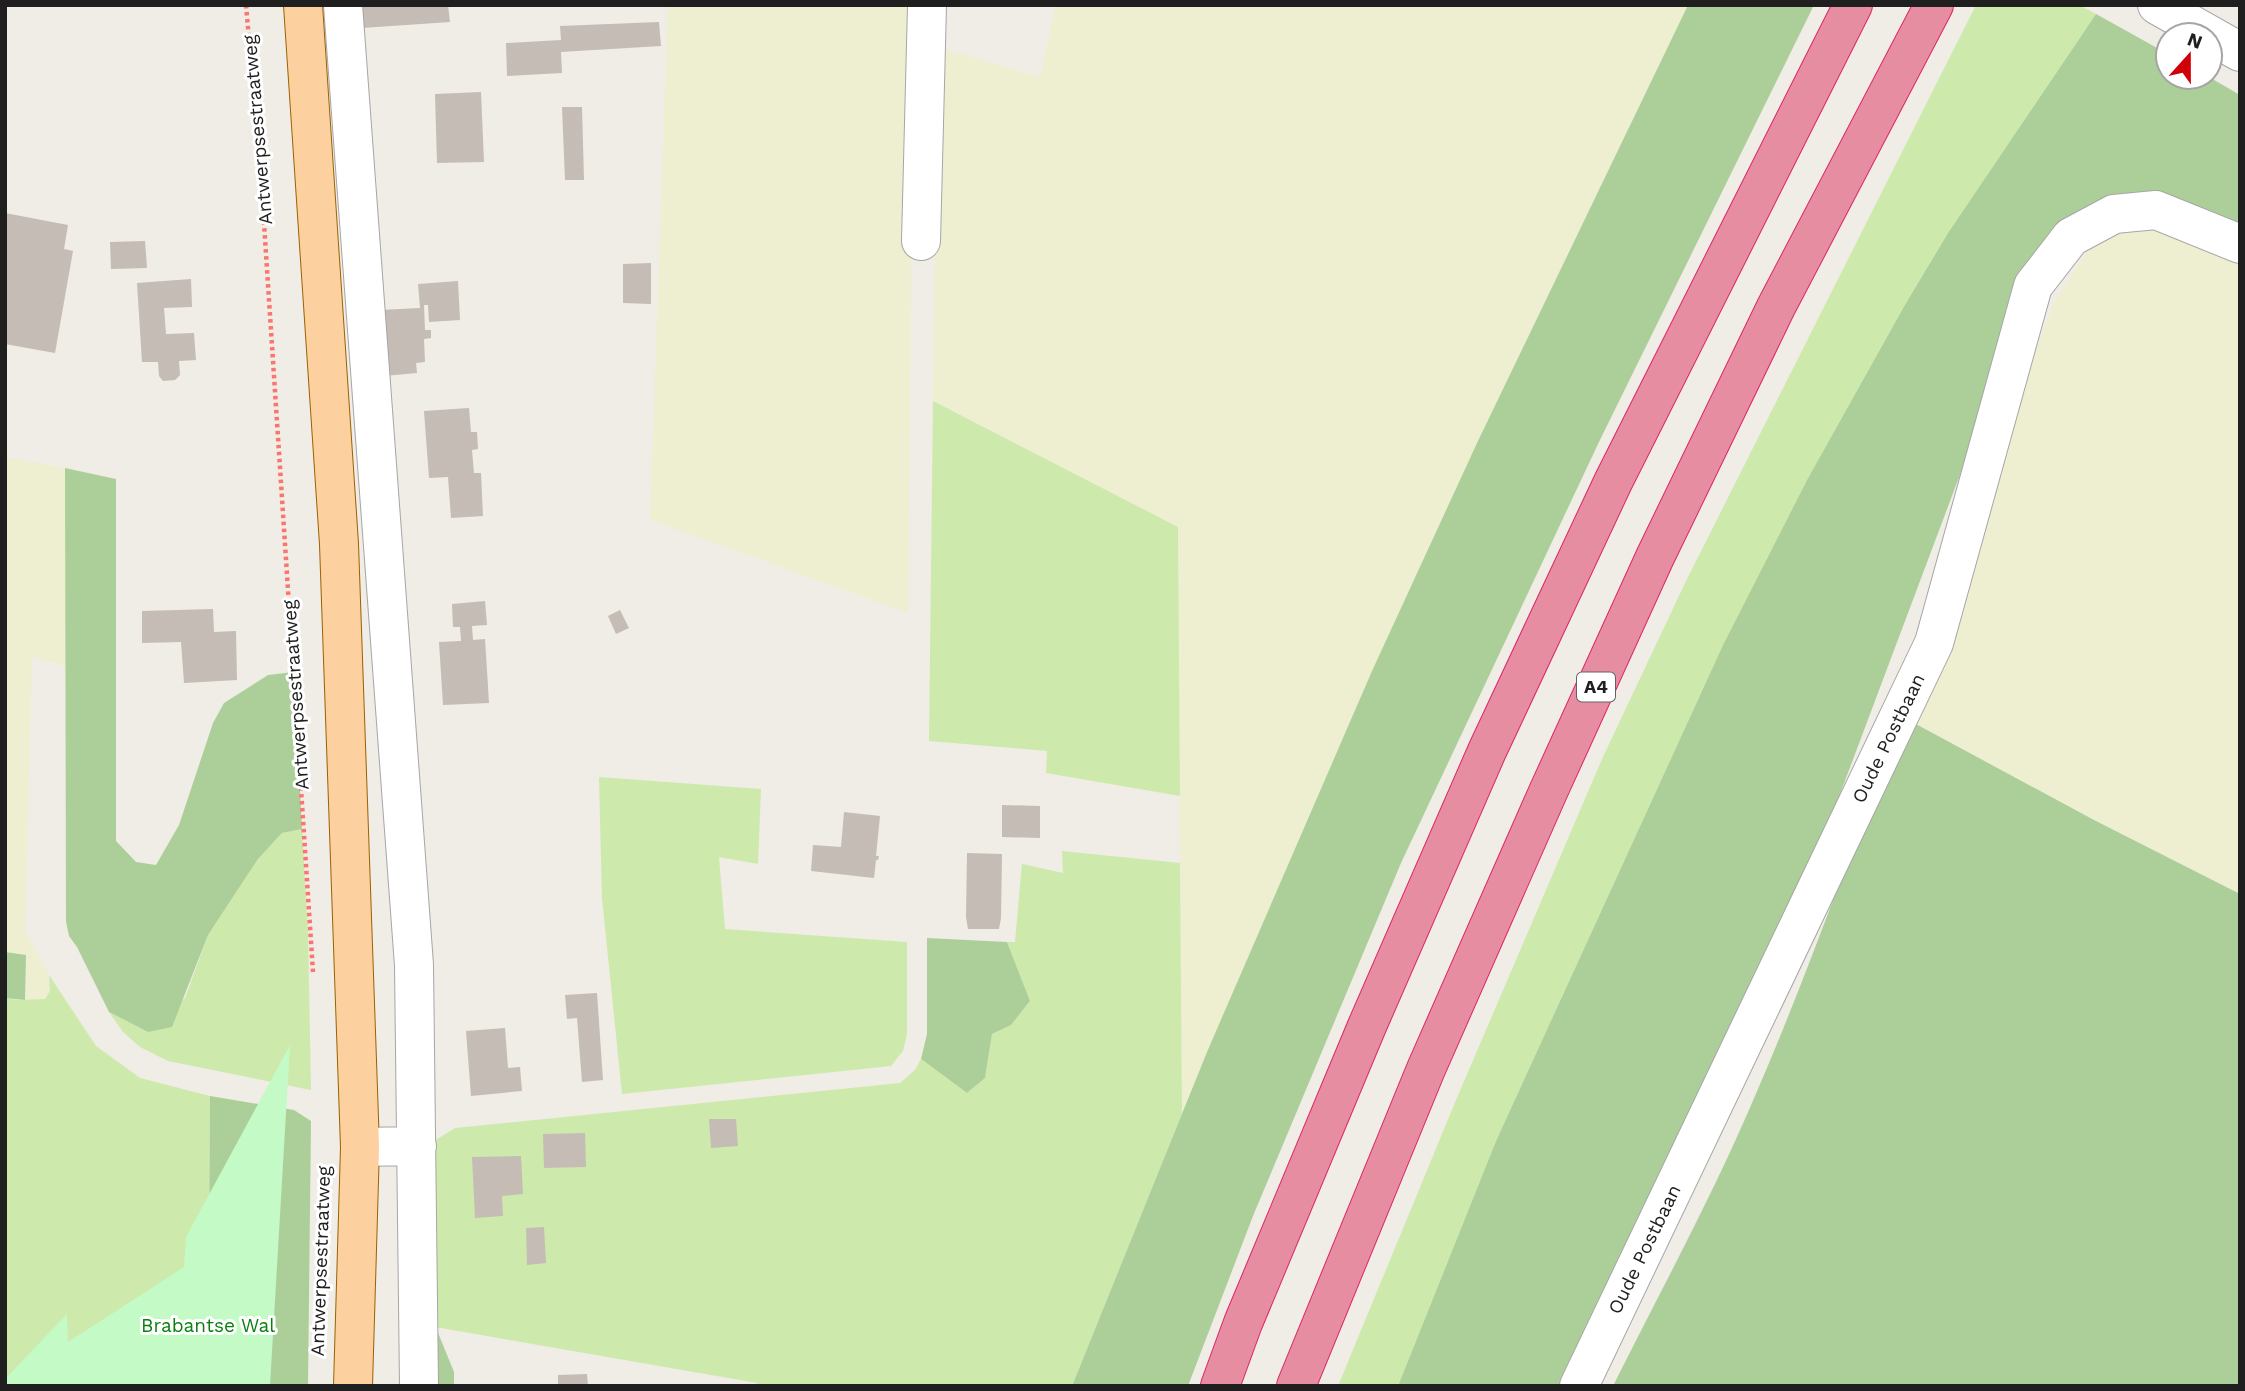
<svg xmlns="http://www.w3.org/2000/svg" width="2245" height="1391" font-family="'Work Sans',sans-serif">
<style>
.farmland{fill:#eeefd1}
.grass{fill:#cdeaac}
.forest{fill:#accf9a}
.park{fill:#c3fac5}
.building{fill:#c5bcb5}
.lines{fill:none;stroke-linecap:round;stroke-linejoin:round}
.minor-casing{stroke:#a6a6a6;stroke-width:40}
.tertiary-casing{stroke:#a6a6a6;stroke-width:40}
.primary-casing{stroke:#9b6100;stroke-width:40}
.motorway-casing{stroke:#dc256b;stroke-width:40}
.path{stroke:#fa756c;stroke-width:4.5;stroke-dasharray:3.5 3.5;stroke-linecap:butt}
.minor{stroke:#fff;stroke-width:38}
.tertiary{stroke:#fff;stroke-width:38}
.primary{stroke:#fcd09f;stroke-width:38}
.motorway{stroke:#e78da2;stroke-width:38}
.labels{text-anchor:middle;stroke-width:6;stroke-linejoin:round;paint-order:stroke}
.shield{fill:#fff;stroke:#626262;stroke-width:2}
.shield-label{font-size:18px;font-weight:bold;fill:#1f1f1f}
.street-label{font-size:19px;fill:#1f1f1f;stroke:#fff}
.park-label{font-size:19px;fill:#0b7f10;stroke:#fff}
</style>
<rect width="100%" height="100%" fill="#f0ece6"/>
<path class="farmland" d="M668 5H914L908 613 650 520Z
M1056 5H1688L1477 443 1287 869 1182 1114 1178 527 933 401 937 47 1040 77Z
M2143 227 2179 233 2240 261V894L2094 820 1901 716 2053 305 2087 251 2112 234Z
M5 457 65 468 66 666 32 657 25 930 49 975 50 991 45 999 25 1000 26 955 5 952Z"/>
<path class="grass" d="M1976 5H2079L2096 14 1948 233 1906 303 1807 480 1723 645 1496 1141 1398 1386H1338L1456 1100 1602 759 1686 581Z
M933 401 1178 527 1180 796 1046 773 1047 751 929 741Z
M599 777 761 789 758 864 719 857 725 929 907 942V1034L903 1051 891 1066 622 1094 602 898Z
M302 829 308 932 311 1090 168 1061 140 1047 123 1032 109 1012 148 1032 185 998 208 935 258 859 282 833Z
M1062 851 1180 863 1182 1114 1072 1386H757V1383L435 1327 434 1141 455 1128 900 1083 915 1070 921 1059 967 1093 985 1078 992 1034 1011 1025 1030 1001 1007 942H1015L1022 864 1063 873Z
M49 975 96 1046 140 1078 210 1096 209 1250 202 1386 5 1385V998L18 1000 45 999 50 991Z"/>
<path class="forest" d="M1688 5H1814L1598 444 1401 863 1253 1216 1188 1386H1072L1207 1052 1372 671 1477 443Z
M2096 14 2168 54V77H2209L2240 95V228L2179 202 2041 259 1760 1007 1576 1386H1398L1496 1141 1723 645 1807 480 1906 303 1948 233Z
M65 468 116 479V841L136 862 156 865 179 825 213 723 224 703 268 675 294 672 302 829 282 833 258 859 208 935 172 1027 148 1032 109 1012 77 947 69 936 66 921Z
M1901 716 2094 820 2240 894V1386H1613C1661 1290 1713 1195 1755 1096 1809 971 1854 843 1901 716Z
M927 938 1007 942 1030 1001 1011 1025 992 1034 985 1078 967 1093 921 1059 927 1034Z
M5 952 26 955 25 1000 5 998Z
M210 1096 294 1110 311 1121 308 1386H202L209 1250Z
M430 1313 454 1372V1386H427Z"/>
<path class="park" d="M290 1045 270 1386H5V1379L67 1314 68 1342 184 1267 186 1237Z"/>
<path class="building" d="M361 5H400V7L448 5 450 22 362 28Z
M659 22 661 46 561 52 562 73 507 76 506 43 561 40 560 26Z
M481 92 484 162 437 163 435 94Z
M562 107H582L584 180H565Z
M5 213 68 225 64 249 73 251 55 353 5 344Z
M145 241 147 268 111 269 110 242Z
M651 263V304L623 303V264Z
M191 279 192 307 164 308 166 334 194 333 196 360 179 361 180 375 175 380 163 381 159 376 158 362H142L137 283Z
M458 281 460 320 429 322 428 305H424L425 330H431V338L424 339 425 362 416 363 417 373 384 376 380 310 420 308 418 284Z
M469 408 471 432H477L478 449 472 450 474 473H481L483 516 451 518 448 477 429 478 424 411Z
M485 601 487 625 472 626 473 640 485 639 489 703 443 705 439 642 461 641 460 627H453L452 604Z
M213 609 214 632 236 631 237 680 184 683 181 642 142 643V611Z
M620 610 629 628 616 634 608 616Z
M1002 805 1040 806V838L1002 837Z
M844 812 880 816 876 856H879L878 860H876L874 878 811 871 813 845 841 847Z
M967 853 1002 854 1001 918 999 929H968L966 917Z
M597 993 603 1080 582 1082 577 1018 567 1019 565 995Z
M505 1028 508 1068 520 1067 522 1091 471 1096 466 1031Z
M709 1119H736L738 1146 711 1148Z
M585 1133 586 1167 544 1168 543 1134Z
M521 1156 523 1194 502 1196 503 1216 475 1218 472 1157Z
M544 1227 546 1263 527 1265 526 1228Z
M587 1374 588 1386H558V1375Z"/>
<g class="lines">
<defs>
<path id="minor" d="M343 5 414 965 419 1386
M921 241 927 5
M360 1147 417 1146
M1579 1386 1934 643 2033 286 2071 237 2114 214 2156 210 2240 244"/>
<path id="tertiary" d="M2157 5 2240 52"/>
<path id="primary" d="M303 5 339 544 360 1147 353 1386"/>
<path id="motorway" d="M1220 1386 1243 1323 1367 1026 1487 751 1613 482 1853 5
M1296 1386 1426 1069 1548 792 1655 557 1776 307 1934 5"/>
</defs>
<use href="#minor" class="minor-casing"/>
<use href="#tertiary" class="tertiary-casing"/>
<use href="#primary" class="primary-casing"/>
<use href="#motorway" class="motorway-casing"/>
<path class="path" d="M246 5 260 162 313 972"/>
<use href="#minor" class="minor"/>
<use href="#tertiary" class="tertiary"/>
<use href="#primary" class="primary"/>
<use href="#motorway" class="motorway"/>
</g>
<g class="labels">
<rect class="shield" x="1577" y="672.5" width="38" height="29" rx="5"/>
<g class="shield-label">
<text x="1596" y="693">A4</text>
</g>
<g class="street-label">
<text transform="translate(257 130) rotate(-95)" y="7">Antwerpsestraatweg</text>
<text transform="translate(295 695) rotate(-94)" y="7">Antwerpsestraatweg</text>
<text transform="translate(1888 738) rotate(-64)" y="7">Oude Postbaan</text>
<text transform="translate(1644 1249) rotate(-64)" y="7">Oude Postbaan</text>
<text transform="translate(320 1261) rotate(-88)" y="7">Antwerpsestraatweg</text>
</g>
<g class="park-label">
<text x="208" y="1332">Brabantse Wal</text>
</g>
</g>
<rect width="2245" height="1391" fill="none" stroke="#1f1f1f" stroke-width="14"/>
<g transform="translate(2189 56) rotate(21)"><circle r="33" fill="#ffffff" stroke="#a5a5a5" stroke-width="2"/>
<path d="M0-5L12 26L0 18L-12 26Z" fill="#cf0008"/>
<text y="-10" font-size="19" font-weight="bold" text-anchor="middle" fill="#1f1f1f">N</text>
</g>
</svg>
